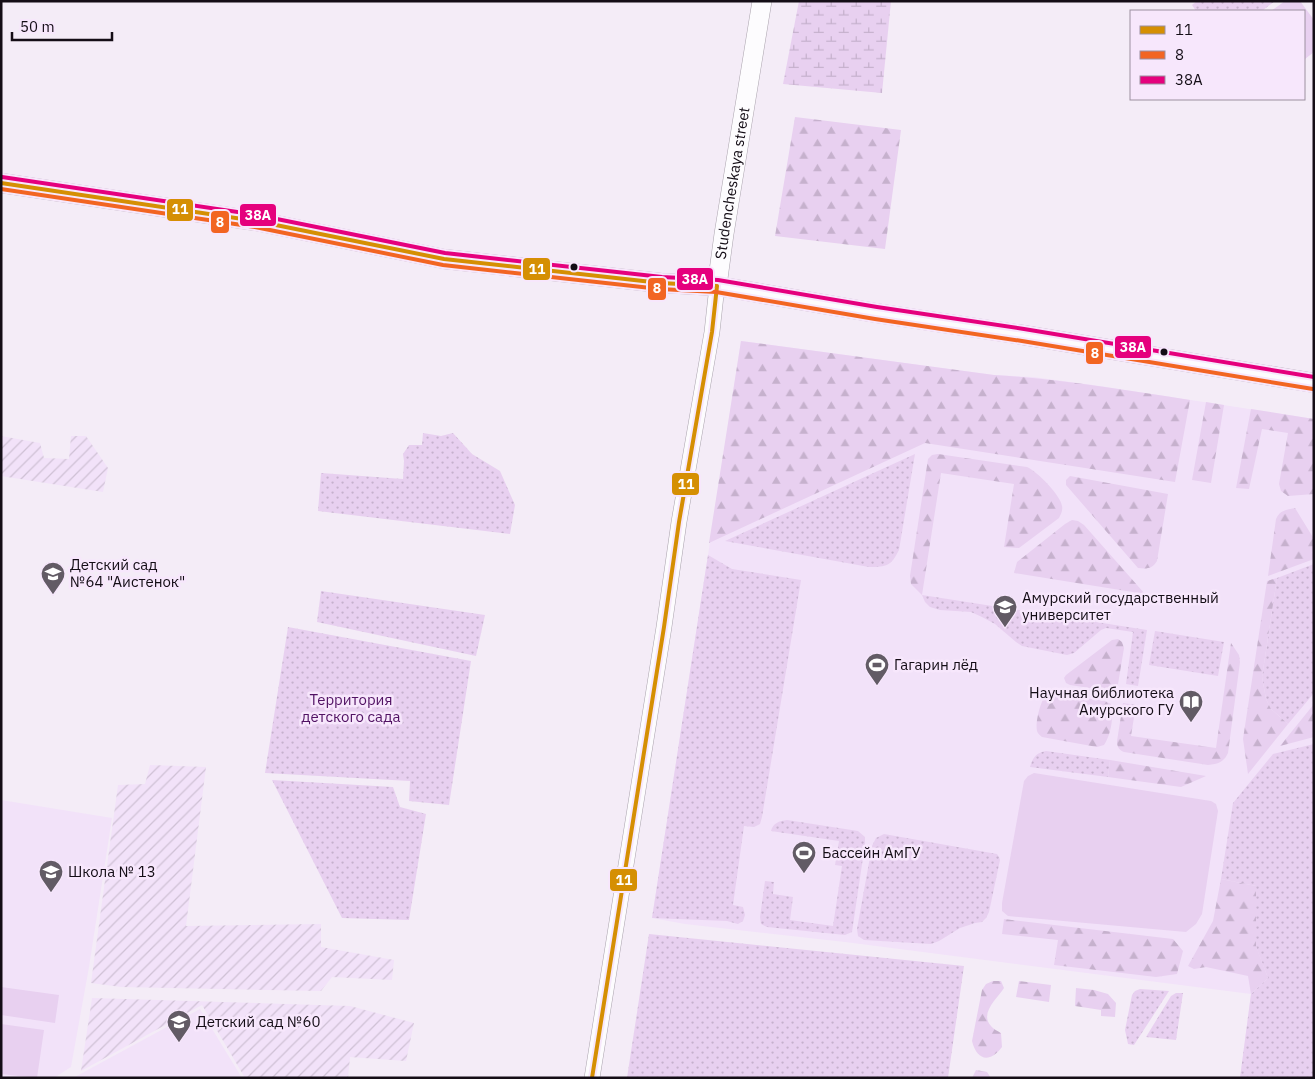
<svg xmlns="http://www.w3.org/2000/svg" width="1315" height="1079" font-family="'IBM Plex Sans',sans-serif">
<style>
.built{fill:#f2e2f9}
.industrial{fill:url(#industrial-furrows)}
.green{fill:url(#green-dots)}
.forest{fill:url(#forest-firs)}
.wetland{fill:url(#wetland-marsh)}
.pitch{fill:#e8d0f0}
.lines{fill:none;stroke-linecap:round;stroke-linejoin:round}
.minor-casing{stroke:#a9a2ac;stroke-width:16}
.major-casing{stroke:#a9a2ac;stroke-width:20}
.minor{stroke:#fdfcfe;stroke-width:15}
.major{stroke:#fdfcfe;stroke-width:19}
.bus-1-casing{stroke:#f7e7fc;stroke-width:8}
.bus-2-casing{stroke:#f7e7fc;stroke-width:8}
.bus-3-casing{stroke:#f7e7fc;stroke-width:8}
.bus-1{stroke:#d58f03;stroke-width:4}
.bus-2{stroke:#f26522;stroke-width:4}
.bus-3{stroke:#e5007d;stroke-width:4}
.bus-dot{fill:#140d16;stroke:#f7e7fc;stroke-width:2}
.labels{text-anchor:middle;stroke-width:5;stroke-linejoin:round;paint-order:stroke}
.street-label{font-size:15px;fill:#140d16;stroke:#f7e7fc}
.poi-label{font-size:15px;fill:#140d16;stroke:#f7e7fc;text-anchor:start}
.park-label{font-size:15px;fill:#511263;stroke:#f7e7fc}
.line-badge{stroke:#f7e7fc;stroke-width:2}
.badge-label{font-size:14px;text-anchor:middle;font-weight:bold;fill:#fff}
</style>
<defs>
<pattern id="industrial-furrows" width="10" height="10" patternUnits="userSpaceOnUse" patternTransform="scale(1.25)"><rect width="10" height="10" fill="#f2e2f9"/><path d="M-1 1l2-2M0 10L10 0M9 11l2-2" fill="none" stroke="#cfc1d5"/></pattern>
<pattern id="green-dots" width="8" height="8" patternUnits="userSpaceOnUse" patternTransform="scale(1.25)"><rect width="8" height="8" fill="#e8d0f0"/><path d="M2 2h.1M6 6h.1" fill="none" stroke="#c6b1cd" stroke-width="1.8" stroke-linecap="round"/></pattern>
<pattern id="forest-firs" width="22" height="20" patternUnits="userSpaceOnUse" patternTransform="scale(1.25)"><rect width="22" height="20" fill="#e8d0f0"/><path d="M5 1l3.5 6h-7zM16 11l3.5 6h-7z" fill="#c6b1cd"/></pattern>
<pattern id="wetland-marsh" width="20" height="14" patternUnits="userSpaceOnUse" patternTransform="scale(1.25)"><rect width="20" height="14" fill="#e8d0f0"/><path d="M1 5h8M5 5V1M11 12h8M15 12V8" fill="none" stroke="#c6b1cd"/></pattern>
</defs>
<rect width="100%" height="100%" fill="#f4ecf7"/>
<path class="built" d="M741 341 994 375 1033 377 1093 385 1314 419V1078H1240L1251 994 845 942 685 924 652 918Z
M1 800 112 818 89 967 71 1067 54 1078H1Z
M200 1009 242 1078H73Z"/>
<path class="industrial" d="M1 436 40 443 44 458 69 459 71 436H86L108 468 103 492 1 476Z
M150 765 206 767 186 926 321 924V947L394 960 392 980 332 977 321 991 121 987 91 983 118 785 145 784Z
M92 998 350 1006 414 1023 406 1061 350 1057 348 1078H245L202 1005 81 1071Z"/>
<path class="green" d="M1197 1H1275L1262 11H1196L1192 5Z
M423 433 441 436 453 433 472 454 500 471 515 505 510 534 318 511 321 473 403 479 404 461 403 454 409 445H422Z
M915 454 899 550C891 566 887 567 869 567L725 541Z
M708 555 732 569 801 580 762 817 760 824 754 827 744 826 733 905 743 907 745 915 743 921 738 924 727 921 652 918Z
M1314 564V693L1288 724 1271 709 1266 699 1262 677 1277 578Z
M321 591 485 615 476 656 317 622Z
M922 595 1147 630 1138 686 1126 684 1133 632 1106 628 1101 630 1074 653 1067 655 1022 646 1016 642 995 624 982 617 971 612 940 610 930 607 925 602Z
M288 627 471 661 449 805 409 801 410 781 265 773Z
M1155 631 1224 642 1218 676 1149 665Z
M1314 744V1078H1240L1251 994 1268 978 1256 947V886L1221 879 1233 803 1273 754Z
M1046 751 1110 760 1108 777 1030 767C1033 757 1036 753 1046 751Z
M272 780 393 787 400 807 426 814 409 920 342 918Z
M787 820 858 831 865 837V844L852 932 845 935 767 927 761 924 760 917 765 881 774 882 773 894 793 897 790 920 833 926 842 866 835 865 839 841 771 831C773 823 779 821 787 820Z
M884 834 997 854 999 857 1000 860 989 912 986 918 982 922 975 923 960 928 939 941 931 944 864 940 858 936 857 929 872 846 876 838Z
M649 934 964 966 948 1078H627Z
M1140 989 1169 991 1134 1045 1128 1044 1125 1030 1132 995 1135 991Z
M1176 993H1183L1176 1040 1146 1037 1171 996Z"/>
<path class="forest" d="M795 117 901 130 885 249 775 236Z
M741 341 994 375C1060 379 1125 390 1190 400L1175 482 925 443 709 543Z
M1206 402 1224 405 1211 483 1192 480Z
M1251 409 1314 419V494L1288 496 1281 491 1279 484 1288 433 1262 429 1249 489 1236 488Z
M938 454 1027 467C1037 471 1061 496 1062 506 1063 510 1061 514 1059 518L1019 548 1004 547 1014 484 941 473 922 595 911 584 910 576 928 459 932 455Z
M1070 476 1168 494 1157 561C1152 569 1147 569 1138 568L1066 485V480Z
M1295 508 1314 539V559L1268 576 1276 519C1280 510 1286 510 1295 508Z
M1072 520 1078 521 1084 525 1145 594 1014 573 1017 562 1065 524Z
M1277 578 1262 677 1266 699 1271 709 1288 724 1248 774 1243 739 1267 581Z
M1118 639 1122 642 1124 648 1118 684 1114 689 1109 691 1070 685 1066 683 1064 678 1066 675 1112 640Z
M1231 643 1239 655 1240 662 1228 753C1224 762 1218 764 1208 765L1124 752C1119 750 1117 747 1117 741L1123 703 1136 705 1131 736 1216 748Z
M1047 693H1053L1105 701 1111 704C1114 716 1111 735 1104 745L1097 747 1042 737C1040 735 1038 734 1037 731 1035 722 1041 699 1047 693Z
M1314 704V737L1280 746Z
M1110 760 1206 776 1181 787 1108 777Z
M1221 879 1256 886V946L1268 978 1251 994 1248 976 1206 967 1194 969 1188 966 1213 921Z
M1004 919 1173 939 1183 951 1177 974 1156 977 1054 965 1058 940 1002 934Z
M993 981H1001L1004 988C998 998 979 1013 991 1026 993 1029 998 1031 1001 1033L1002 1047C990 1063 977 1061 972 1041L982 990 986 984Z
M1019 981 1051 985 1049 1002 1016 997Z
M1076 988 1094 990 1108 994 1116 1003 1115 1017 1101 1016V1010L1075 1006Z
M976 1070 987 1072 991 1078H972Z"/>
<path class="wetland" d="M799 1H891L882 93 783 84Z"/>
<path class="pitch" d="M1285 1H1300L1314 20V52L1305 59 1304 11H1271Z
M1034 773 1211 801 1216 804 1218 811 1202 914 1196 924 1186 932 1008 916 1002 911V903L1024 781 1028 776Z
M1 987 59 995 55 1023 1 1015Z
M1 1024 44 1030 37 1078 1 1074Z"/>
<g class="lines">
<defs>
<path id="minor" d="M592 1078 664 627 679 522 712 332 717 286"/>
<g id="major">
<path d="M1 183 256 221 444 259 661 283 717 286 876 313 1023 335 1314 383"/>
<path id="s1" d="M717 286 724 234 762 1"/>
</g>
</defs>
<use href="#minor" class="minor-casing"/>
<use href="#major" class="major-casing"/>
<use href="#minor" class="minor"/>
<use href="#major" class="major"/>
<defs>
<path id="bus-1" d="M1 183 256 221 444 259 661 283 717 286
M592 1078 664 627 679 522 712 332 717 286"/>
<path id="bus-2" d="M1 189 255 227 443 265 660 289 716 292 875 319 1022 341 1313 389"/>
<path id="bus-3" d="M2 177 257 215 445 253 662 277 718 280 877 307 1024 329 1314 377"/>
</defs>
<use href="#bus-1" class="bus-1-casing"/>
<use href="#bus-2" class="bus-2-casing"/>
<use href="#bus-3" class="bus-3-casing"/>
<use href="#bus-1" class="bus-1"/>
<use href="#bus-2" class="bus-2"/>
<use href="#bus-3" class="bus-3"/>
</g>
<defs>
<symbol id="school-pin" viewBox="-11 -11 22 30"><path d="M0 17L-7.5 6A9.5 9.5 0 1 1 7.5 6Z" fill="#625b65" stroke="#f7e7fc"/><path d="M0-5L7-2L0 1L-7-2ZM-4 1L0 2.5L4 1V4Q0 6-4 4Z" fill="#fff"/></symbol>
<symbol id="university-pin" viewBox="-11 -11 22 30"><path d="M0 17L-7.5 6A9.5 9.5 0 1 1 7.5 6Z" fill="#625b65" stroke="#f7e7fc"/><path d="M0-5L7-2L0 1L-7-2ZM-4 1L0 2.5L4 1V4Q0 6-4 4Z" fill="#fff"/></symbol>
<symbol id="stadium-pin" viewBox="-11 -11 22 30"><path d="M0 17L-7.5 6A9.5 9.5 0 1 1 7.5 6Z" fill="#625b65" stroke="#f7e7fc"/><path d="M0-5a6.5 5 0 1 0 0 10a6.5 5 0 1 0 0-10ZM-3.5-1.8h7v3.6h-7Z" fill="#fff"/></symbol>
<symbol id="library-pin" viewBox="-11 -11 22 30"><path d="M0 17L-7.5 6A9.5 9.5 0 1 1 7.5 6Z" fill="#625b65" stroke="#f7e7fc"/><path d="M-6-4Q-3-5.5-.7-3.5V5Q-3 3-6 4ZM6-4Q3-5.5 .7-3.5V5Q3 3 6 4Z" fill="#fff"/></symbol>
</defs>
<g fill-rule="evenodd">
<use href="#school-pin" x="39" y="560" width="28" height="38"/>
<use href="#university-pin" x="991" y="593" width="28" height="38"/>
<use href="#stadium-pin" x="863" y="651" width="28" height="38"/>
<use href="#library-pin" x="1177" y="688" width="28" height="38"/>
<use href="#stadium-pin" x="790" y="839" width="28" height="38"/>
<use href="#school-pin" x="37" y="858" width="28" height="38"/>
<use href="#school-pin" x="165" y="1008" width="28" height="38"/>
</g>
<g class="bus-dot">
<circle cx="574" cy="267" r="4.5"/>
<circle cx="1164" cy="352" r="4.5"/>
</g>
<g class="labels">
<g class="street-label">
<text dy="5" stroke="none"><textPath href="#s1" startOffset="104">Studencheskaya street</textPath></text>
</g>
<g class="poi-label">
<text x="70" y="570">Детский сад<tspan x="70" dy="17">№64 "Аистенок"</tspan></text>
<text x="1022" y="603">Амурский государственный<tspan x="1022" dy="17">университет</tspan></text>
<text x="894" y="670">Гагарин лёд</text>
<text x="1174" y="698" text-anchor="end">Научная библиотека<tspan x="1174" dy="17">Амурского ГУ</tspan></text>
<text x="822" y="858">Бассейн АмГУ</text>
<text x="68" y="877">Школа № 13</text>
<text x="196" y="1027">Детский сад №60</text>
</g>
<g class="park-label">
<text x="351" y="705">Территория<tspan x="351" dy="17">детского сада</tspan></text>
</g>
</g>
<g class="line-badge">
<rect x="166" y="198" width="28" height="24" rx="5" fill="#d58f03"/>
<rect x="239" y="203" width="38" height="24" rx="5" fill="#e5007d"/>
<rect x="210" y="210" width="20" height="24" rx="5" fill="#f26522"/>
<rect x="522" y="257" width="29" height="24" rx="5" fill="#d58f03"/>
<rect x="676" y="267" width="38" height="24" rx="5" fill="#e5007d"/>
<rect x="647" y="277" width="20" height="24" rx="5" fill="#f26522"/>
<rect x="1114" y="335" width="38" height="24" rx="5" fill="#e5007d"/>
<rect x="1085" y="341" width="19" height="24" rx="5" fill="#f26522"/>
<rect x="671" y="472" width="29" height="24" rx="5" fill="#d58f03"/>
<rect x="609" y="868" width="29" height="24" rx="5" fill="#d58f03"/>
</g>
<g class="badge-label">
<text x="180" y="214">11</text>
<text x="258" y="220">38А</text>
<text x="220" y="227">8</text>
<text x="537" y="274">11</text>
<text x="695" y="284">38А</text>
<text x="657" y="293">8</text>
<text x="1133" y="352">38А</text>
<text x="1095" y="358">8</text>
<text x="686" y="489">11</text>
<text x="624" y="885">11</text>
</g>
<rect width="1315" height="1079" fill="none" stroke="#140d16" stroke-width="5"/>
<rect x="1130" y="10" width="175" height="90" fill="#f7e7fc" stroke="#9c90a0"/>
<rect x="1140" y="26" width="25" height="8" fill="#d58f03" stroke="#9c90a0"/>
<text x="1175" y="35" font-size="15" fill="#140d16">11</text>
<rect x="1140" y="51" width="25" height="8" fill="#f26522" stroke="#9c90a0"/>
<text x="1175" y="60" font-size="15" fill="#140d16">8</text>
<rect x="1140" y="76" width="25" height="8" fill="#e5007d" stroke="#9c90a0"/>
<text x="1175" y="85" font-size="15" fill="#140d16">38А</text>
<path d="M12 32v8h100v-8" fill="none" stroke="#140d16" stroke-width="2.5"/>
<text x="20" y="32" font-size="15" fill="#140d16" stroke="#f7e7fc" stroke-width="4" paint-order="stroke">50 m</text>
</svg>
